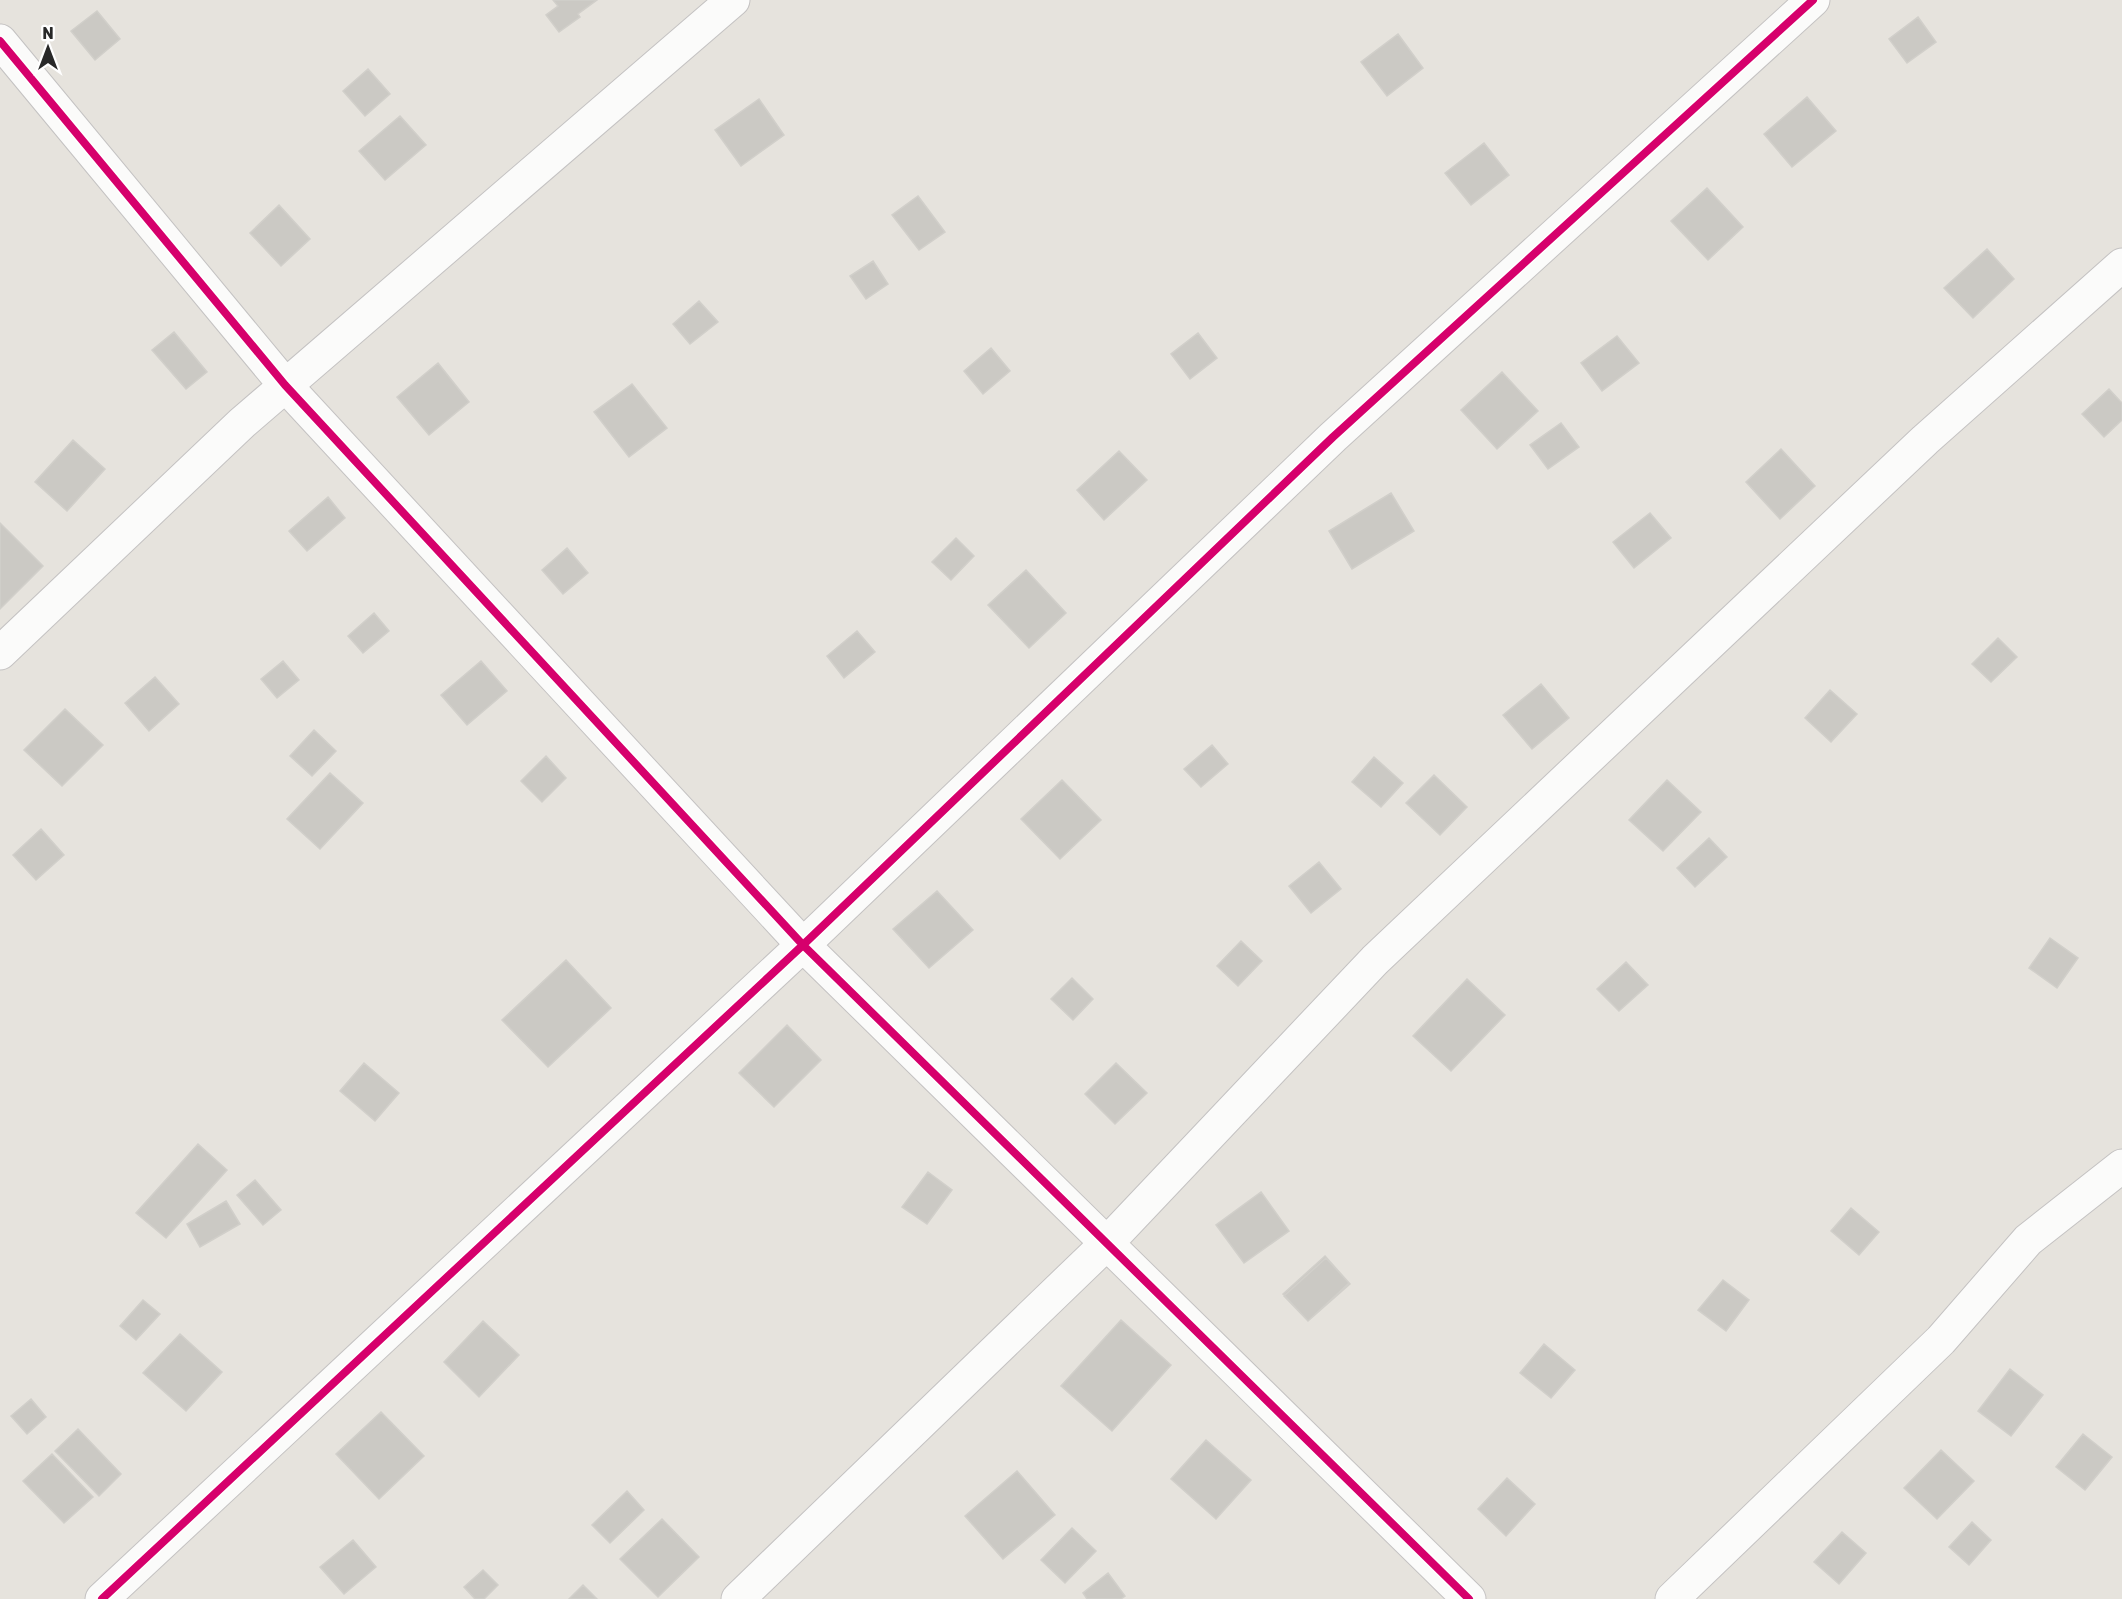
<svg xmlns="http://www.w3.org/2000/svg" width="2122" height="1599" font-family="Rubik,sans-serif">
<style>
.building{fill:#cbc9c4;stroke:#d1cfca;stroke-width:1.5}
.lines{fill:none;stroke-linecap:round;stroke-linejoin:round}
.street-casing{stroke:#c4c2c2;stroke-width:35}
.street{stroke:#fbfbfa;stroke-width:33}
.cycleway-casing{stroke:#fff;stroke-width:11}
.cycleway{stroke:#d6006c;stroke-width:8}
</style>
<rect width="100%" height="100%" fill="#e6e3dd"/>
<path class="building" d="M553 0H597L578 14 580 17 559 32 546 15 558 6Z
M97 11 120 39 95 60 71 31Z
M1918 17 1936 42 1907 63 1889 39Z
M1398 34 1423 68 1387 96 1361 62Z
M368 69 390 94 365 116 343 91Z
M1807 97 1836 131 1792 167 1764 134Z
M759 99 784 135 741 166 715 130Z
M400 116 426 145 385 180 359 151Z
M1484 143 1509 175 1471 205 1445 173Z
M1707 188 1743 227 1708 260 1671 221Z
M918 196 945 232 919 250 892 215Z
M279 205 310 239 281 266 250 233Z
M1987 249 2014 279 1973 318 1944 288Z
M873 261 888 284 866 299 850 276Z
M699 301 718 322 690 344 673 324Z
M174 332 207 372 186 389 152 350Z
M1198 333 1217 358 1190 379 1171 354Z
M1617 336 1639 363 1602 391 1581 363Z
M991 348 1010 371 983 394 964 371Z
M438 363 469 402 429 435 397 397Z
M1502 372 1538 411 1497 449 1461 410Z
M632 384 667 428 629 457 594 412Z
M2109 389 2122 403V420L2104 437 2082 414Z
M1561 423 1579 447 1548 469 1530 445Z
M73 440 105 469 67 511 35 482Z
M1781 449 1815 486 1780 519 1746 482Z
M1119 451 1147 480 1104 520 1077 490Z
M1391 493 1414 531 1352 569 1329 531Z
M328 497 345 518 307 551 289 531Z
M1650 513 1671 538 1634 568 1613 542Z
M0 523 43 566 0 609Z
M956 538 974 556 951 580 932 562Z
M567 548 588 573 563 594 542 570Z
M1026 570 1066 613 1029 648 988 605Z
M374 613 389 631 363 653 348 636Z
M857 631 875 652 844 678 827 656Z
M1998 638 2017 657 1991 682 1972 664Z
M283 661 299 680 277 698 261 679Z
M481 661 507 691 467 725 441 695Z
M155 677 179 704 149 731 125 703Z
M1541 684 1569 718 1532 749 1503 715Z
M1830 690 1857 714 1831 742 1805 718Z
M65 709 103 745 62 786 24 750Z
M314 730 336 751 312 776 290 756Z
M1212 745 1228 764 1201 787 1184 769Z
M546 756 566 778 542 802 521 781Z
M1374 757 1403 783 1381 807 1352 782Z
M330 773 363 803 320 849 287 819Z
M1434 775 1467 807 1440 835 1406 803Z
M1062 780 1101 820 1060 859 1021 819Z
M1667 780 1701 812 1663 851 1629 820Z
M41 829 64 855 36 880 13 855Z
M1709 838 1727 857 1695 887 1677 868Z
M1319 862 1341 889 1311 913 1289 886Z
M937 891 973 930 929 968 893 929Z
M2050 938 2078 958 2057 988 2029 968Z
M1241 941 1262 961 1238 986 1217 966Z
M566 960 611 1008 548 1067 502 1020Z
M1626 962 1648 985 1619 1011 1597 989Z
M1072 978 1093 999 1073 1020 1051 999Z
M1467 979 1505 1015 1451 1071 1413 1036Z
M787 1025 821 1060 774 1107 739 1073Z
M364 1063 399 1093 375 1121 340 1091Z
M1116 1063 1147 1093 1115 1124 1085 1094Z
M198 1144 227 1170 166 1238 136 1213Z
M928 1172 952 1190 927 1224 902 1207Z
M255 1180 281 1210 263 1225 237 1195Z
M1261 1192 1289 1231 1244 1263 1216 1225Z
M226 1201 240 1224 200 1247 187 1224Z
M1851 1208 1879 1232 1859 1255 1831 1231Z
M1325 1256 1350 1284 1308 1321 1283 1294Z
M1326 1258 1349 1283 1308 1321 1284 1296Z
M1723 1280 1749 1300 1726 1331 1698 1310Z
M143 1300 160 1314 136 1340 120 1326Z
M1121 1320 1171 1365 1112 1431 1061 1386Z
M483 1321 519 1355 479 1397 444 1362Z
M180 1334 222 1372 186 1411 143 1373Z
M1544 1344 1575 1370 1551 1398 1520 1373Z
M2010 1369 2043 1395 2011 1436 1978 1411Z
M31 1399 46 1417 27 1434 11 1416Z
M381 1412 424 1456 379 1499 336 1454Z
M78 1429 121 1474 99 1496 55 1451Z
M2083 1434 2112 1457 2085 1490 2056 1467Z
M1206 1440 1251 1480 1216 1519 1171 1479Z
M1941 1450 1974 1481 1937 1519 1904 1488Z
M52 1454 93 1497 64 1523 23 1481Z
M1017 1471 1055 1515 1003 1559 965 1516Z
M1507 1478 1535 1504 1506 1536 1478 1509Z
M627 1491 644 1510 610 1543 592 1525Z
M662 1519 699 1557 658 1597 620 1559Z
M1972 1522 1991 1540 1969 1565 1949 1547Z
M1072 1528 1096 1551 1065 1583 1041 1560Z
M1842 1532 1866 1553 1839 1584 1814 1562Z
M353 1540 376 1567 344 1594 320 1567Z
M483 1570 498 1585 484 1599H475L464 1587Z
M1108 1573 1125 1596 1121 1599H1087L1083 1593Z
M583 1585 597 1599H569Z"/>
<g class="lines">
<defs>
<path id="street" d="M0 41 285 385 803 945 1469 1599
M0 653 242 423 733 0
M102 1599 803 945 1333 437 1813 0
M738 1599 1107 1243 1375 960 1925 440 2122 265
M1672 1599 1941 1340 2028 1240 2122 1166"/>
</defs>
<use href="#street" class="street-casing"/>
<use href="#street" class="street"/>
<defs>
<path id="cycleway" d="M0 41 285 385 803 945 1469 1599
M102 1599 803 945 1333 437 1813 0"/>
</defs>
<use href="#cycleway" class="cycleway-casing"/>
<use href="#cycleway" class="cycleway"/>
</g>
<g transform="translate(48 48)" stroke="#ffffff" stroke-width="4.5" paint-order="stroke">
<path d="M0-4.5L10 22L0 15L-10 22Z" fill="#282828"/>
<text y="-9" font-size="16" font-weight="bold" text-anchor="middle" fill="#282828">N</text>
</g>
</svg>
